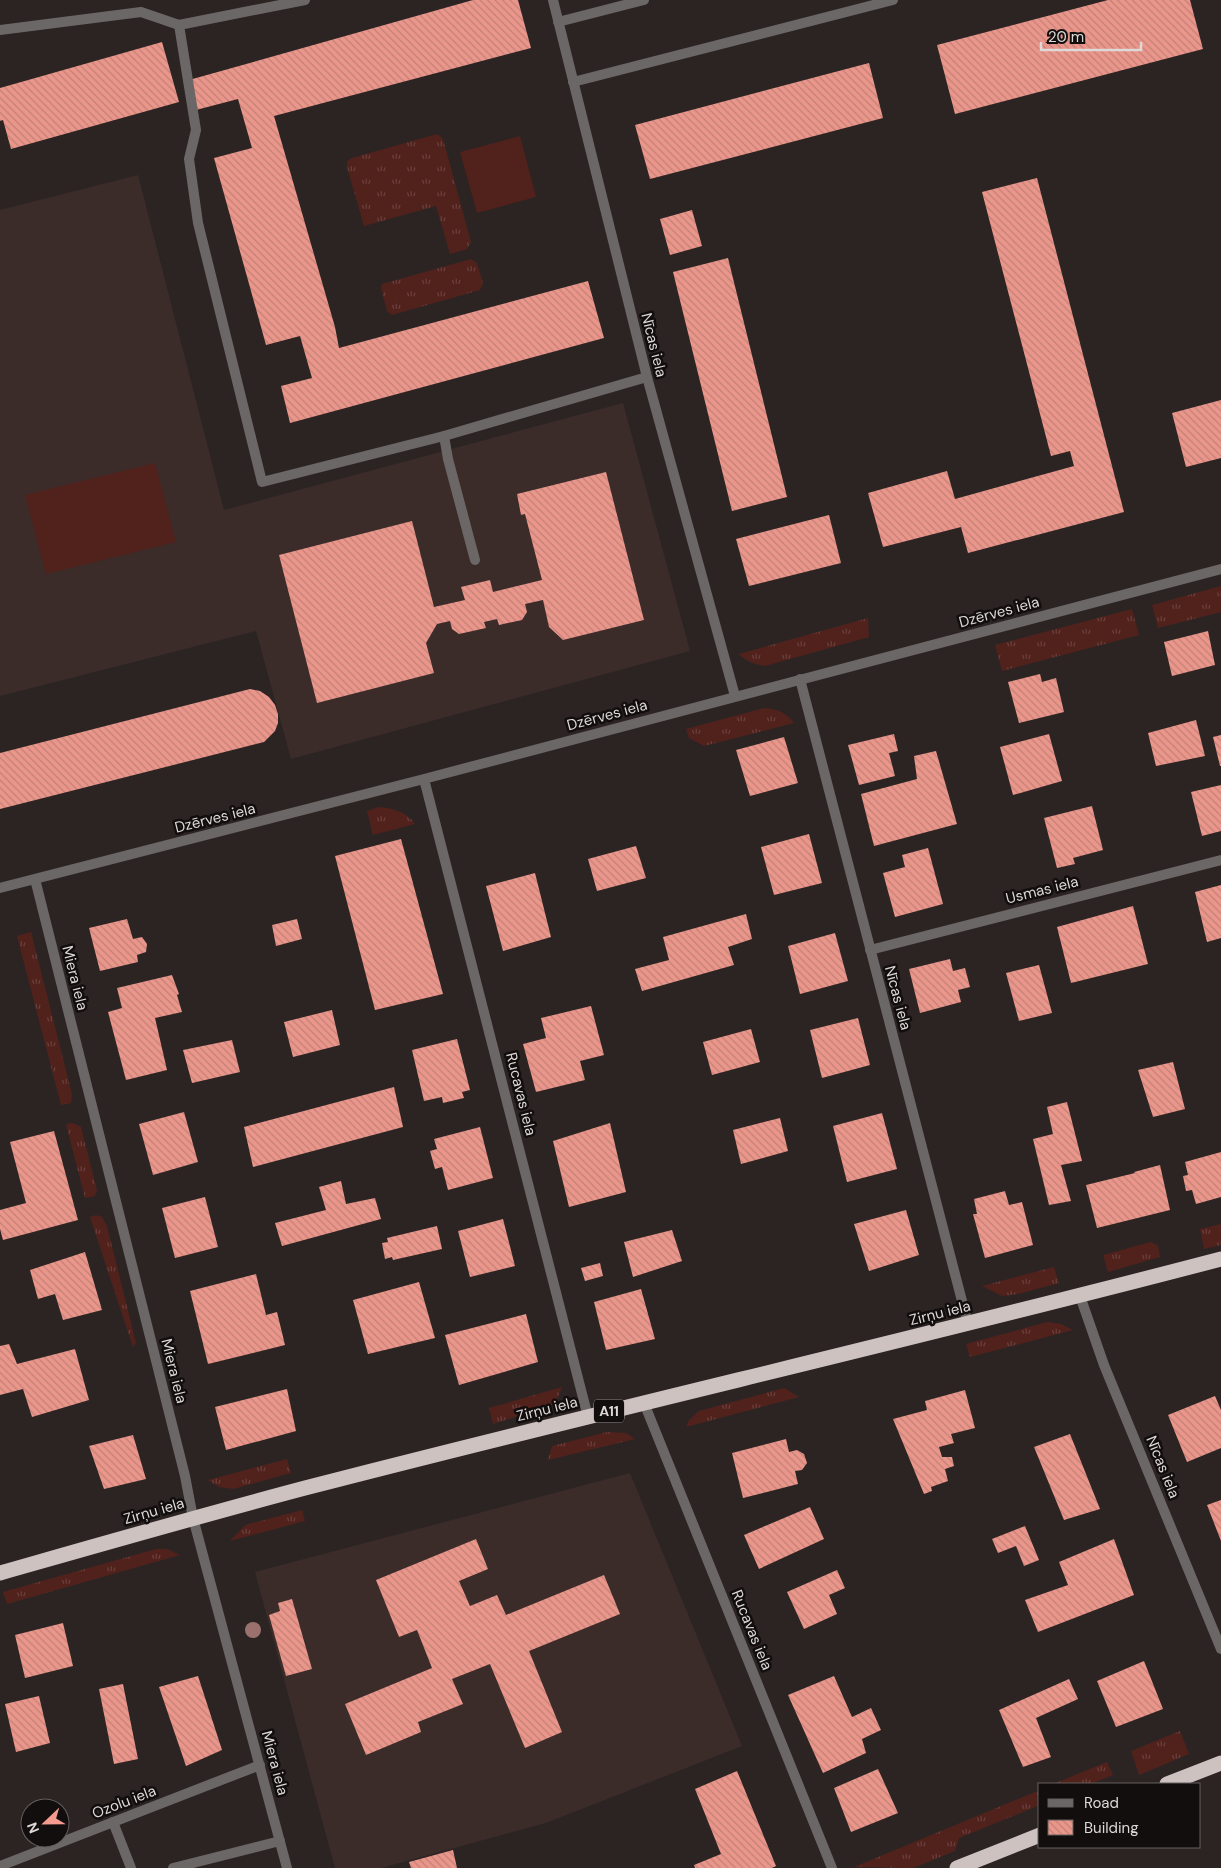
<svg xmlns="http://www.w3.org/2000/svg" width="1221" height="1868" font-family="'DM Sans',sans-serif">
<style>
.built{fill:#3b2c2a}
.grass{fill:url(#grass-tufts)}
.garden{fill:#51211c}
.building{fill:url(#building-back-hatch)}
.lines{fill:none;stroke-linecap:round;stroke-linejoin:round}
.lane{stroke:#6c6767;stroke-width:10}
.street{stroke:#6c6767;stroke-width:10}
.highway{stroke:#cdc2c0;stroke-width:15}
.tree{fill:#9a716c}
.labels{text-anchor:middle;stroke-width:5;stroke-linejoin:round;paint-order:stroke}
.shield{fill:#120e0e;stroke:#a19b9b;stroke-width:1}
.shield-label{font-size:14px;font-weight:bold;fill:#ded8d7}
.street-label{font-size:15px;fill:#ded8d7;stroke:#120e0e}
</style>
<defs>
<pattern id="grass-tufts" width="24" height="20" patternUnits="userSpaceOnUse" patternTransform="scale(1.25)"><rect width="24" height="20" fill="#51211c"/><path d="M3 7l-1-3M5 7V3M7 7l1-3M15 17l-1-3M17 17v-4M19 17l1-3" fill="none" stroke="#6a403c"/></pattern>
<pattern id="building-back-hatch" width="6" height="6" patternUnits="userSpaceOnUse" patternTransform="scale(1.25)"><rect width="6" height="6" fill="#eb968b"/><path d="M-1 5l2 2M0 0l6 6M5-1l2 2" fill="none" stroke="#c18178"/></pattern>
</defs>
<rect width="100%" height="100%" fill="#2c2423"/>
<path class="built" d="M138 175 224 510 623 403 690 651 291 759 256 631 0 696V210Z
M630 1473 742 1746 546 1823 381 1868H335L255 1572Z"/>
<path class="grass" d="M437 134 443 139 471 242 467 249 450 254 436 206 364 226 347 167V161L352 158Z
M471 259 477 263 483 283 480 290 392 315 387 311 381 288 382 284Z
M1221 586V612L1158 628 1152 605Z
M1132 609 1139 635 1002 671 995 645Z
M868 618 869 637 765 666C754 664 747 662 739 654Z
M764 708C777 709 786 712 794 723L704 746 689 738 686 729Z
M379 807C393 808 407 812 415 824L373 835 367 811Z
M31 932 72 1094 71 1103 61 1105 17 936Z
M73 1123 81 1127 97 1190 95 1196 85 1198 66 1124Z
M96 1215 102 1217 107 1226 136 1343 133 1347 90 1217Z
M1221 1224V1245L1204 1249 1200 1229Z
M1151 1242 1158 1246 1160 1257 1108 1272 1103 1255Z
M1054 1267 1059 1283 1018 1294 1002 1296 982 1286Z
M1047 1322 1061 1324 1073 1330 970 1357 966 1344Z
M562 1387 555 1404 493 1424 489 1408Z
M784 1388 799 1397 686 1427 689 1420 699 1411Z
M607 1432 626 1433 635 1439 548 1460 552 1446Z
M287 1459 291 1473 233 1489 219 1487 208 1480Z
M302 1510 305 1521 230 1541 245 1525Z
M156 1549H167L180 1555 7 1604 3 1592Z
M1180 1731 1189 1754 1139 1775 1131 1751Z
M1107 1762 1113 1775 1091 1784H1053Z
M1040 1790V1805L959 1838 955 1851 913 1868 854 1867Z"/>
<path class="garden" d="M520 136 536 197 477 213 460 152Z
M155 463 176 542 46 574 25 495Z"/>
<path class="building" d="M473 0H518L531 48 274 116 335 327 339 348 588 281 604 338 290 423 281 386 312 378 300 336 266 345 214 158 252 148 238 99 196 110 189 80Z
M1108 0H1190L1203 49 955 114 937 45Z
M162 42 179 102 11 149 3 120 0 121V88Z
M869 63 883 118 650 179 635 125Z
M1037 178 1124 512 968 553 961 527 883 547 868 493 947 471 955 499 1074 466 1070 451 1051 456 982 192Z
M692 210 702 246 670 255 660 219Z
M728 258 787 497 732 511 673 272Z
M1221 400V458L1186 467 1172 413Z
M606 472 644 620 563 640 549 627 543 600 525 604 527 612 522 620 499 625 497 619 484 622 486 628 459 634 452 629 450 621 437 624 426 643 434 673 317 703 279 555 412 521 434 607 465 600 461 587 490 580 493 592 542 580 525 514 521 515 517 494Z
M829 515 841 563 749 586 736 539Z
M1208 631 1215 665 1172 676 1164 642Z
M1040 674 1042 682 1056 678 1064 712 1019 723 1008 682Z
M250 689 260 691 269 697 275 705 278 714V723L275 731 264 742 0 809V753Z
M1196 720 1205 756 1156 766 1148 733Z
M894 734 898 751 889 753 895 776 859 785 848 745Z
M1049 734 1062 781 1013 795 1000 747Z
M1221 735V766H1220L1213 737Z
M784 737 798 783 750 796 736 750Z
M936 751 957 824 874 846 861 794 917 779 914 756Z
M1221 785V831L1202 836 1191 792Z
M1092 806 1103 850 1073 858 1075 864 1057 868 1044 818Z
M809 834 822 883 774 895 761 847Z
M401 839 443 994 375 1010 335 856Z
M636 846 646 878 597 891 588 859Z
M928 848 943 904 895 917 883 873 905 867 902 855Z
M535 873 551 937 503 951 486 886Z
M1221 885V938L1207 942 1195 892Z
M1133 906 1148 964 1071 983 1057 927Z
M746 914 752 939 728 947 734 965 642 991 635 969 669 960 663 937Z
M127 919 133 939 142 937 147 944 146 952 137 955 138 962 100 971 89 928Z
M297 919 302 939 276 946 272 925Z
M835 933 848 981 800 994 788 946Z
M950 959 953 971 965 968 970 987 958 990 961 1002 920 1013 909 969Z
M1039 965 1052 1013 1019 1021 1006 973Z
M172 975 179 994 177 995 182 1012 155 1018 167 1070 126 1080 108 1012 122 1008 117 988Z
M591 1006 604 1055 580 1061 585 1080 536 1092 523 1044 546 1038 541 1018Z
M332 1010 340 1045 293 1057 284 1022Z
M858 1018 870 1065 822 1078 810 1030Z
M751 1029 760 1062 712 1075 703 1042Z
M457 1039 470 1090 462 1092 464 1098 443 1103 442 1097 424 1101 412 1050Z
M232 1040 240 1072 192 1083 183 1050Z
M1173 1062 1185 1109 1153 1117 1138 1070Z
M394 1087 403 1127 253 1167 244 1127Z
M1067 1102 1082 1161 1061 1165 1071 1201 1049 1205 1033 1139 1053 1134 1047 1107Z
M184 1112 198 1162 153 1175 139 1124Z
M882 1113 897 1169 847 1182 833 1126Z
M780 1118 788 1151 741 1164 733 1130Z
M610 1123 626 1192 569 1207 553 1141Z
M480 1127 493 1178 448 1190 442 1167 435 1169 430 1151 437 1149 434 1139Z
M54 1131 78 1220 3 1240 0 1229V1210L26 1203 10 1142Z
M1221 1152V1197L1196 1204 1192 1190 1186 1191 1183 1176 1188 1175 1185 1162Z
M1160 1165 1170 1210 1097 1228 1086 1185 1135 1173 1134 1172Z
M341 1181 346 1204 375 1198 381 1219 282 1246 275 1223 326 1210 319 1187Z
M1005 1191 1009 1205 1022 1202 1033 1245 985 1258 973 1214H977L974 1199Z
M205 1197 218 1247 175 1258 162 1208Z
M906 1210 919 1255 869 1271 854 1224Z
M503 1219 515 1266 470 1277 458 1231Z
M437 1226 442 1249 393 1260 392 1257 385 1259 382 1243 388 1242 387 1238Z
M672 1230 682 1261 633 1277 624 1242Z
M85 1252 102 1310 63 1320 55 1294 38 1299 30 1270Z
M600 1263 603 1276 585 1281 581 1268Z
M256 1274 266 1315 277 1312 285 1345 208 1364 190 1291Z
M419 1282 435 1338 368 1354 353 1300Z
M641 1289 655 1339 606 1350 594 1302Z
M526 1314 538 1362 459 1385 445 1335Z
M9 1344 17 1364 75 1349 89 1400 32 1417 23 1389 0 1395V1346Z
M287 1389 296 1431 226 1450 215 1407Z
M965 1390 975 1428 951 1434 954 1443 939 1447 942 1457H952L954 1466 945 1469 948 1481 931 1487 932 1491 924 1494 893 1419 927 1410 925 1401Z
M1215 1396 1221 1410V1448L1187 1462 1168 1415Z
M1070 1434 1100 1509 1064 1520 1034 1447Z
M133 1435 146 1479 104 1489 89 1446Z
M786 1439 789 1452 797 1450 804 1454 807 1463 802 1470 795 1471 798 1484 743 1498 732 1453Z
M1221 1500V1541L1207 1505Z
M810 1507 824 1539 759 1569 744 1535Z
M1025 1526 1039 1560 1024 1566 1016 1546 998 1553 992 1539Z
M476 1539 488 1569 459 1581 470 1606 497 1595 506 1615 604 1575 620 1614 529 1651 562 1732 525 1748 490 1664 452 1679 463 1704 418 1722 421 1732 366 1755 345 1704 432 1668 417 1630 399 1637 376 1580Z
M1114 1539 1134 1595 1038 1632 1025 1600 1068 1585 1059 1562Z
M837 1570 845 1588 829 1595 837 1614 804 1629 787 1592Z
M292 1599 312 1669 286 1676 269 1615 280 1611 278 1603Z
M63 1623 73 1666 25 1678 15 1635Z
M1144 1661 1163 1709 1116 1727 1097 1681Z
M198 1676 222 1750 186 1766 159 1687Z
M834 1676 852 1717 871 1708 881 1730 862 1739 866 1753 823 1773 788 1695Z
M1069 1679 1078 1699 1036 1718 1051 1757 1023 1767 999 1710Z
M123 1684 138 1759 114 1764 99 1689Z
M39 1696 50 1743 16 1752 5 1704Z
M878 1769 898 1813 851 1832 834 1788Z
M737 1771 776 1866 772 1868H695L694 1865 721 1854 695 1789Z
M453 1850 457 1868H411L409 1862Z"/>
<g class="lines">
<path class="lane" d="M444 436 448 459 475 560
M113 1822 131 1868
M173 1868 280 1841"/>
<path class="street" d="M553 0 647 377 735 696
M558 22 644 0
M179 25 196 130 189 159 198 223 262 482 444 436 647 377
M0 30 141 12 179 25 305 0
M573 82 893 0
M800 679 968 1324
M424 779 588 1417
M35 879 185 1476 193 1518 287 1868
M0 888 424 779 1221 569
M870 950 1221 860
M1080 1296 1104 1365 1221 1649
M644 1403 832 1868
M0 1866 260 1765"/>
<path class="highway" d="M0 1573C102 1544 203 1515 305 1488 610 1409 916 1339 1221 1259
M1167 1784 1221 1763
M957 1868 1040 1835"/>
</g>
<circle class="tree" cx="253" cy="1630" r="8"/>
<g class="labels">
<rect class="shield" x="594" y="1399.5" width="30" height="23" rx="4"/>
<g class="shield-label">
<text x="609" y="1416">A11</text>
</g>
<g class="street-label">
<text transform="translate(654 345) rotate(76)" y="5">Nīcas iela</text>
<text transform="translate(999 612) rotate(-15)" y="5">Dzērves iela</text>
<text transform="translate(607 715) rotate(-15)" y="5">Dzērves iela</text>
<text transform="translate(215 818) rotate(-14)" y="5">Dzērves iela</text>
<text transform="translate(1042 890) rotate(-14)" y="5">Usmas iela</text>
<text transform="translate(75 978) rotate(76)" y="5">Miera iela</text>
<text transform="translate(898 998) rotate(75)" y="5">Nīcas iela</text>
<text transform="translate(521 1094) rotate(76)" y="5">Rucavas iela</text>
<text transform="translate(940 1313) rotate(-14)" y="5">Zirņu iela</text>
<text transform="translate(174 1371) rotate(76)" y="5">Miera iela</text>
<text transform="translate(547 1409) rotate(-14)" y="5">Zirņu iela</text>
<text transform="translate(1163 1467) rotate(68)" y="5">Nīcas iela</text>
<text transform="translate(154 1511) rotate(-16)" y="5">Zirņu iela</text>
<text transform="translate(752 1630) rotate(68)" y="5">Rucavas iela</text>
<text transform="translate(275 1763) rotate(75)" y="5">Miera iela</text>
<text transform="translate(124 1802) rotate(-21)" y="5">Ozolu iela</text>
</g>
</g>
<rect x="1038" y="1783" width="162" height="65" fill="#120e0e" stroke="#645f5e"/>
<rect x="1048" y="1799" width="25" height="8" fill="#6c6767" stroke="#645f5e"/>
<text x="1084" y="1808" font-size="15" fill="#ded8d7">Road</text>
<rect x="1048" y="1820" width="25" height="15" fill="url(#building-back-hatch)" stroke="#645f5e"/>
<text x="1084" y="1833" font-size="15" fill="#ded8d7">Building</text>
<g transform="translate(45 1823) rotate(248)"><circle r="24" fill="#120e0e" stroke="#645f5e"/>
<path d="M0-4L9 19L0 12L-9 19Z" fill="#f59c91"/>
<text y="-8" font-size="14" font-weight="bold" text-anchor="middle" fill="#ded8d7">N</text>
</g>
<path d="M1041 42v8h100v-8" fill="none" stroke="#ded8d7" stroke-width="2.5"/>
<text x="1048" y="42" font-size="15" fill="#ded8d7" stroke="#120e0e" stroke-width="4" paint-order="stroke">20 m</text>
</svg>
